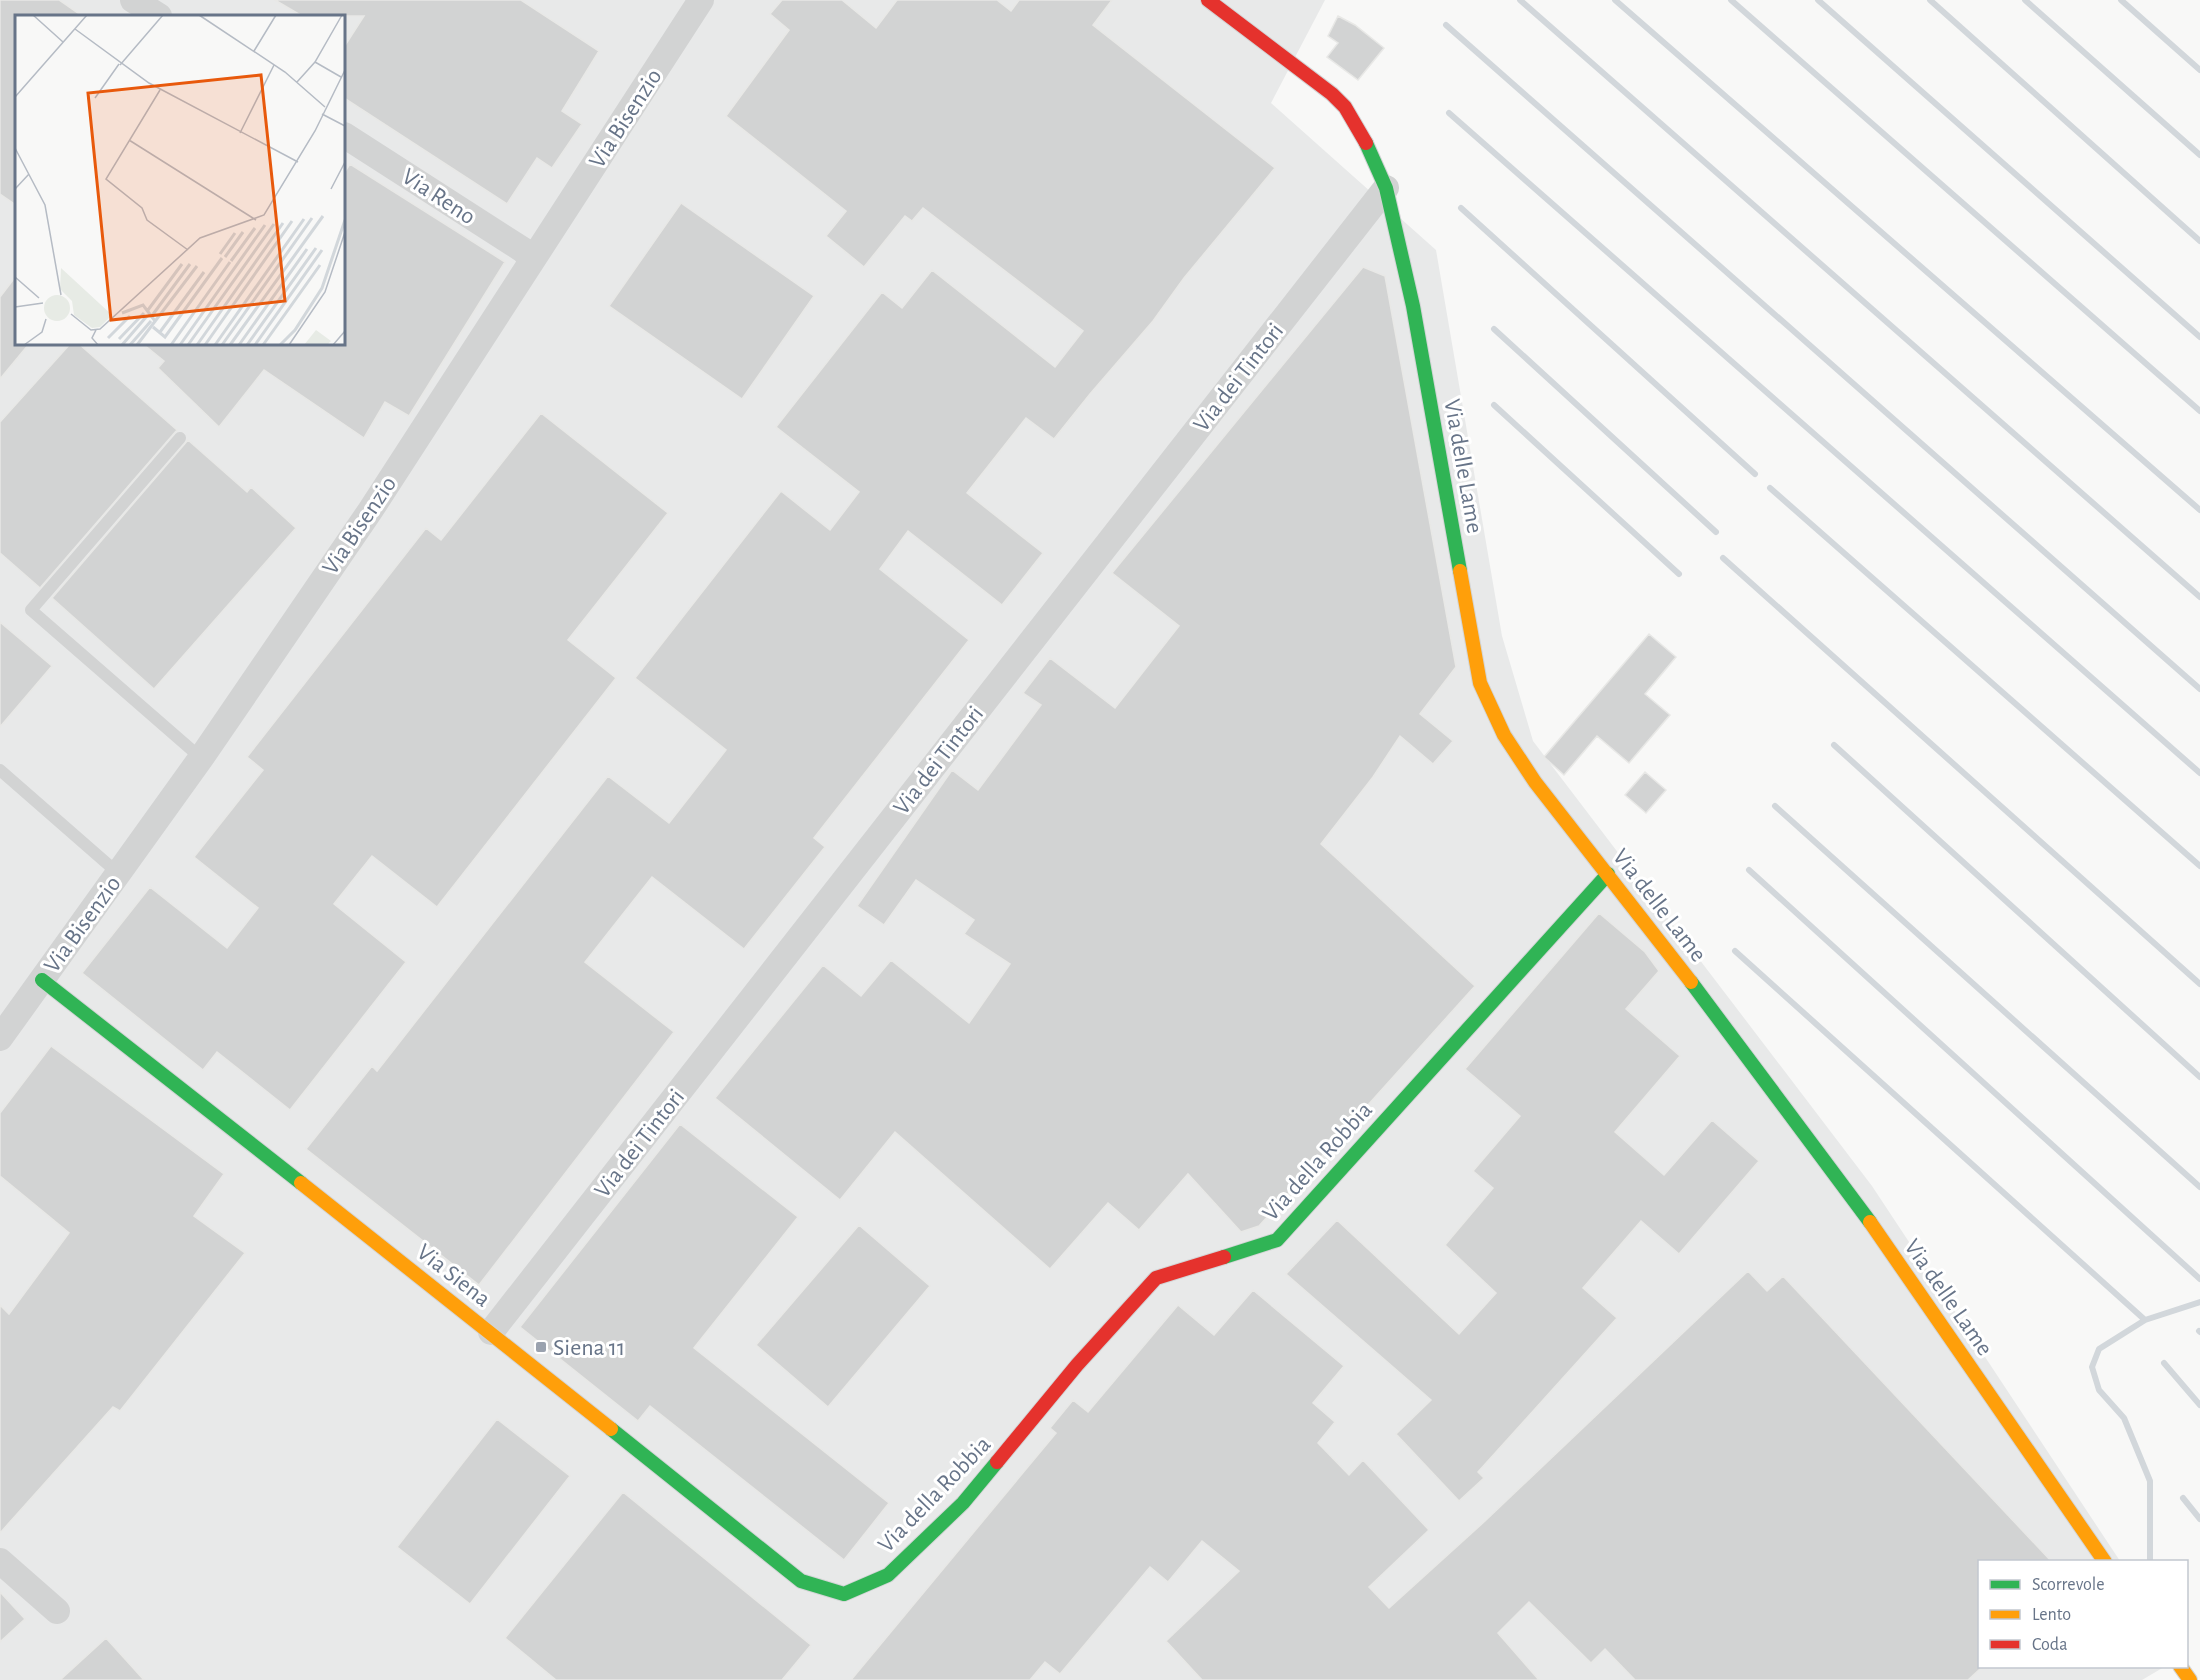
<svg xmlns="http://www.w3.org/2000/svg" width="2200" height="1680" font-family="'Alegreya Sans',sans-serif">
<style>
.built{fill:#e8e9e9;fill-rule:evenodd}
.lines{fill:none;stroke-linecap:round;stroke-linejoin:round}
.stream{stroke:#d2d7db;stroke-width:6}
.building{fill:#d2d3d3;stroke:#e8e8e6;stroke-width:1.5}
.fast-casing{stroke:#d3d5d6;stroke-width:16}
.slow-casing{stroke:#d3d5d6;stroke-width:16}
.jam-casing{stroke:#d3d5d6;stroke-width:16}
.lane{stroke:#d2d3d3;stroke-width:12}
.street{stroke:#d2d3d3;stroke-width:26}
.fast{stroke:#30b455;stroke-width:14}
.slow{stroke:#ff9f0a;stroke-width:14}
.jam{stroke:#e5322d;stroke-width:14}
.poi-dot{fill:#9aa2af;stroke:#fff;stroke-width:2}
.labels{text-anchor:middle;stroke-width:6;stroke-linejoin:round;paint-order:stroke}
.street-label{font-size:24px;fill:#677488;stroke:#fff}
.poi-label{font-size:24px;fill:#677488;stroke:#fff;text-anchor:start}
.inset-river{fill:none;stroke:#d2d7db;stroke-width:3}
.inset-road{fill:none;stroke:#b5bbc4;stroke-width:1.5}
.view{fill:#e8590c;fill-opacity:0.15;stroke:#e8590c;stroke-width:3}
.inset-edge{fill:none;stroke:#677488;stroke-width:3}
</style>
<rect width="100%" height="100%" fill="#f8f8f7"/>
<path class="built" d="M0 0H1325L1271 103 1436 250 1502 636 1533 741 1872 1186 2120 1561 1980 1562V1666L2164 1667 2142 1680H0ZM16 16H344V344H16Z"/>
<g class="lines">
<path class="stream" d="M1520 0 2200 597
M1615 0 2200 510
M1731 0 2200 411
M1818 0 2200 337
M1930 0 2200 241
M2025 0 2200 155
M2121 0 2200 70
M1446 25 2200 689
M1449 113 2200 773
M1461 208 1755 474
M1494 329 1716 532
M1494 405 1679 574
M1770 488 2200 866
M1723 558 2200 984
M1834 745 2200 1077
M1775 806 2200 1187
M1749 870 2200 1279
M1735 951 2145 1320
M2199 1331 2200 1332
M2164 1363 2200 1405
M2183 1498 2200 1519
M2150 1562V1481L2124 1418 2099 1390 2092 1367 2099 1349 2145 1320 2200 1302"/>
</g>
<path class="building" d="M0 0H59L82 16H16V205L0 194Z
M275 0H521L599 51 562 111 582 124 552 168 537 158 507 204 344 98V47L364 16H302Z
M782 0H842L876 28 897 0H997L1011 11 1019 0H1112L1093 25 1275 168 1184 278 1153 321 1090 394 1054 439 1026 418 967 493 1043 553 1002 605 908 531 880 569 969 640 814 838 825 847 744 949 652 877 585 962 674 1032 479 1285 306 1149 372 1066 377 1071 608 776 669 823 726 750 635 678 781 491 830 530 859 492 776 427 882 292 902 308 932 270 1055 367 1083 331 923 208 912 221 905 216 864 267 826 236 846 211 726 116 789 30 770 14Z
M1338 16 1355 25 1384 48 1358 80 1327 57 1338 43 1328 36Z
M350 164 505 262 409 416 385 402 364 438 264 370 219 427 158 368 164 361 143 344H344V173Z
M681 203 814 296 742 399 609 306Z
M1363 267 1385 276 1456 667 1420 714 1453 741 1433 764 1400 736 1373 777 1321 844 1475 986 1259 1226 1241 1232 1188 1174 1139 1230 1108 1203 1050 1269 895 1132 840 1200 715 1098 823 965 861 996 891 960 969 1023 1010 964 964 934 974 920 916 880 884 925 857 906 952 770 978 790 1041 705 1023 693 1050 658 1115 708 1179 626 1112 573Z
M16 276V344H29L0 379V297Z
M70 344H79L177 430 40 588 0 553V422Z
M541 413 668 513 568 640 616 678 437 907 372 856 334 904 406 962 290 1110 217 1052 203 1070 82 973 150 887 227 948 258 908 194 857 263 770 247 757 426 528 441 540Z
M188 440 247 492 251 487 296 528 154 689 52 598Z
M0 622 52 666 0 727Z
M1649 634 1676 657 1645 694 1670 715 1629 763 1597 736 1564 775 1544 757Z
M1645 772 1666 790 1646 813 1625 795Z
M1599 913 1645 952 1659 971 1626 1009 1680 1056 1615 1132 1664 1175 1712 1120 1759 1161 1679 1254 1641 1221 1583 1288 1617 1318 1478 1472 1484 1478 1459 1501 1396 1434 1431 1400 1286 1274 1337 1220 1459 1334 1496 1293 1445 1245 1493 1188 1473 1171 1520 1116 1465 1069Z
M51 1046 224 1174 194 1216 245 1253 120 1411 113 1407 0 1533V1305L9 1314 69 1233 0 1176V1113Z
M680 1124 798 1217 694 1348 889 1503 844 1560 650 1406 638 1421 520 1327Z
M859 1225 930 1286 828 1407 756 1345Z
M1748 1271 1767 1291 1783 1276 2052 1562H1980V1669L1968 1680H1635L1605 1649 1591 1663 1529 1602 1498 1633 1539 1680H1202L1166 1641 1239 1571 1202 1541 1168 1582 1150 1567 1060 1674 1045 1662 1030 1680H851L1056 1433 1050 1428 1073 1400 1088 1412 1178 1305 1214 1335 1253 1290 1344 1366 1313 1403 1335 1422 1318 1443 1349 1475 1363 1460 1429 1530 1369 1587 1389 1608 1485 1521Z
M497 1419 570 1476 470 1604 397 1547Z
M623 1492 811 1645 782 1680H556L505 1638Z
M0 1592 25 1619 0 1642Z
M106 1638 144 1680H60Z"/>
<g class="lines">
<defs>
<path id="fast" d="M1366 143 1386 188 1413 306 1460 571
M42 980 301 1183
M1691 982 1870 1222
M1224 1257 1277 1240 1608 874
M611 1429 801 1581 844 1594 888 1575 963 1503 997 1462"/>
<path id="slow" d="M1460 571 1480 683 1504 735 1535 782 1691 982
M301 1183 611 1429
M1870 1222 2105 1562
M2180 1666 2190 1680"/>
<path id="jam" d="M1208 0 1332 94 1345 107 1366 143
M997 1462 1077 1365 1156 1278 1224 1257"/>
</defs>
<use href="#fast" class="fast-casing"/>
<use href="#slow" class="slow-casing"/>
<use href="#jam" class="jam-casing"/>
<path class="lane" d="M180 438 31 610 201 758
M0 770 119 874"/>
<path class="street" d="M133 0 159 16
M344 135 523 250 532 259
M0 1038 201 758 370 511 701 0
M491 1332 1386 188
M0 1561 57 1611"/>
<use href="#fast" class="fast"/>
<use href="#slow" class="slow"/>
<use href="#jam" class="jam"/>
</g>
<rect class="poi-dot" x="535" y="1341" width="12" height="12" rx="3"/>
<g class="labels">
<g class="street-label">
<text transform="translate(625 118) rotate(-57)" y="8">Via Bisenzio</text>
<text transform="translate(439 196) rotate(33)" y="8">Via Reno</text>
<text transform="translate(1238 377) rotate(-52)" y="8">Via dei Tintori</text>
<text transform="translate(1464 466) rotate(80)" y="8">Via delle Lame</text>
<text transform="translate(359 525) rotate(-56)" y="8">Via Bisenzio</text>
<text transform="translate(938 760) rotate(-52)" y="8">Via dei Tintori</text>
<text transform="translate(1660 905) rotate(52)" y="8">Via delle Lame</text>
<text transform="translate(82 924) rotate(-54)" y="8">Via Bisenzio</text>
<text transform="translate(639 1143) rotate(-52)" y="8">Via dei Tintori</text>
<text transform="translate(1317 1161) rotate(-48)" y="8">Via della Robbia</text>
<text transform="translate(454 1275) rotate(38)" y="8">Via Siena</text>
<text transform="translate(1949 1297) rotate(55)" y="8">Via delle Lame</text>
<text transform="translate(934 1494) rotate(-46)" y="8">Via della Robbia</text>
</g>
<g class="poi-label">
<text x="553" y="1355">Siena 11</text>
</g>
</g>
<g transform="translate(15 15)">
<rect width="330" height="330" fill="#f8f8f7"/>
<path d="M46 253 97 300 85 312 77 313 59 300 57 286 45 274ZM29 293a13 13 0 1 1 26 0a13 13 0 1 1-26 0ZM301 315 316 326 312 330H289Z" fill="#e7ebe5"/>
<path class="inset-river" d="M205 239 220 218M210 242 228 217M216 246 240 213M133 295 167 249M107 298 128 290 140 306M136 302 175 249M138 312 150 322 207 243M145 317 189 257M93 323 115 301M104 324 129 298M107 330 132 301M115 330 136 306M122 330 182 251M156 330 215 247M165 330 250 210M173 330 259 209M182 330 268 208M190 330 277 206M200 330 289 204M207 330 297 203M215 330 308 201M224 330 292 234M232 330 301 233M240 330 307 235M248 330 305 250M265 330 280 315 307 273 330 205"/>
<path class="inset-road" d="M18 0 48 27M184 0 270 57 310 92M60 14 134 68 283 147M239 36 261 0M300 47 326 62M105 50 148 0M282 67 300 47 327 0M145 75 91 164 127 193 132 205 173 235M0 82 72 0M80 83 104 49M307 99 330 111M225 118 259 50M114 125 241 205M0 133 30 190 46 280M0 174 14 159M316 174 330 147M0 262 24 283M0 292 28 288M56 299 76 315 85 314 185 223 249 200 300 116 330 55M81 315 77 323 83 330M9 330 27 317 31 304M274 330 310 277 330 217M318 330 330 316"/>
<path class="view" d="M246 60 270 286 96 305 73 78Z"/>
<rect width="330" height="330" class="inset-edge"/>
</g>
<rect x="1978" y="1560" width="210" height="108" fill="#ffffff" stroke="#c2c7cf" stroke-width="1.5"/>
<rect x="1990" y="1580" width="30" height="9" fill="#30b455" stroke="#c2c7cf" stroke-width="1.5"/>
<text x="2032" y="1590" font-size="18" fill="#677488">Scorrevole</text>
<rect x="1990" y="1610" width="30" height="9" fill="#ff9f0a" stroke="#c2c7cf" stroke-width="1.5"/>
<text x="2032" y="1620" font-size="18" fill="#677488">Lento</text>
<rect x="1990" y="1640" width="30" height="9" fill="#e5322d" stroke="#c2c7cf" stroke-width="1.5"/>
<text x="2032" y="1650" font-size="18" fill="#677488">Coda</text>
</svg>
